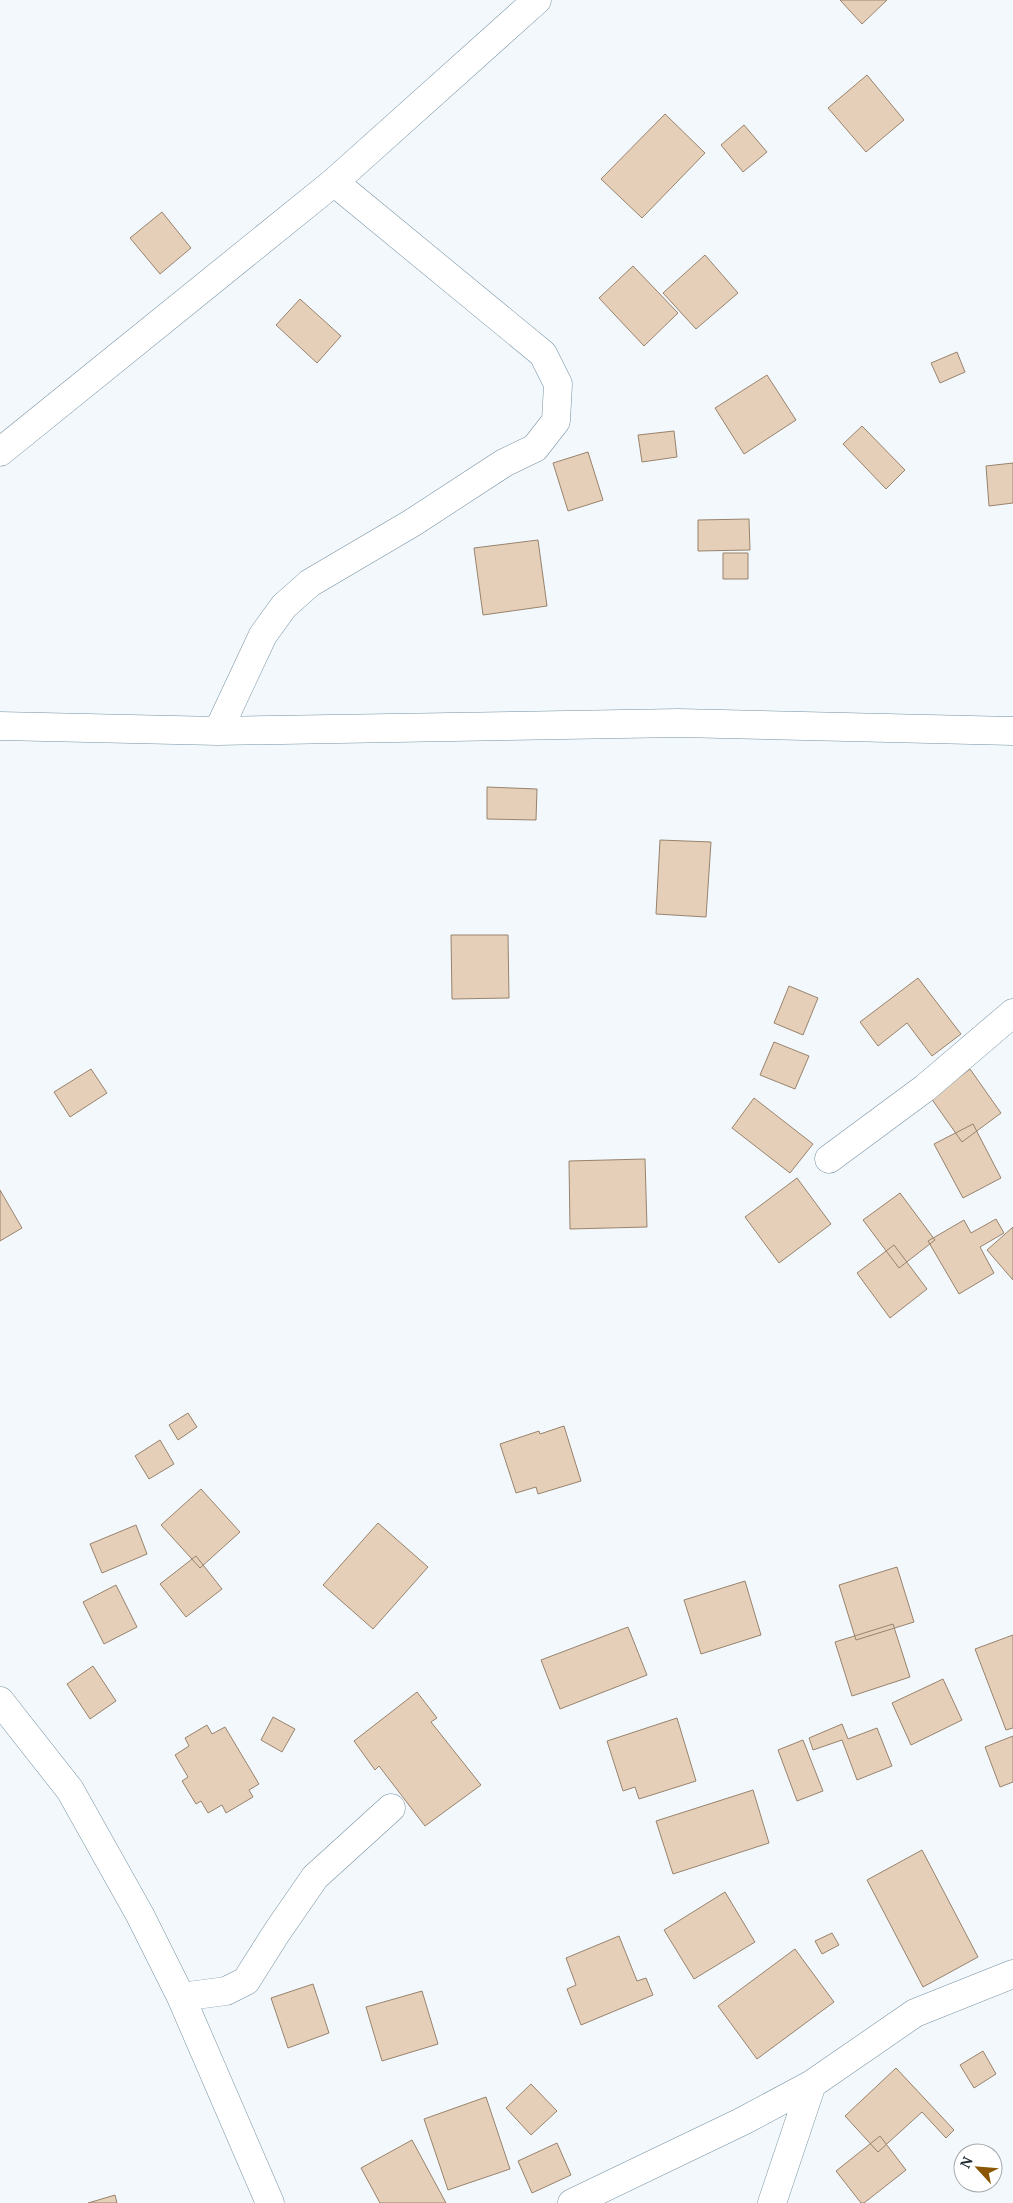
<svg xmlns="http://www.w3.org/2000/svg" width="1013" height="2203" font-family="'PT Serif',serif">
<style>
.building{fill:#e6cfb8;stroke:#98836d}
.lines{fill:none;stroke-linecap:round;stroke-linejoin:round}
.street-casing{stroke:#7692a3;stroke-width:29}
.street{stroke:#fff;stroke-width:28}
</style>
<rect width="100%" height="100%" fill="#f2f8fc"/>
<path class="building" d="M840 0H887L862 24Z
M867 75 904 120 866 152 828 108Z
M665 114 705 153 642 218 601 179Z
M744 125 767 152 743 172 721 145Z
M162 212 191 248 160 274 130 238Z
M705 255 738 293 696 329 663 293Z
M633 266 678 313 644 346 599 298Z
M300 299 341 336 317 363 276 325Z
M957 352 965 372 940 383 931 363Z
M767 375 796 420 744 454 715 408Z
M862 426 905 470 886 489 843 444Z
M674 431 677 457 642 462 638 435Z
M588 452 603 500 568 511 553 463Z
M1013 463V503L989 506 986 466Z
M749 519 750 550 698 551V520Z
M538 540 547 606 483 615 474 548Z
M723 553H748V579H723Z
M487 787 537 789 536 820 487 819Z
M660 840 711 842 706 917 656 914Z
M451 935H508L509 998 452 999Z
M918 978 961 1034 932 1056 907 1023 878 1046 860 1022Z
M789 986 818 998 803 1035 774 1023Z
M774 1042 809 1056 795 1089 760 1075Z
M91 1069 107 1093 70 1117 54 1092Z
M970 1069 1001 1113 962 1142 931 1098Z
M754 1098 813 1144 790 1173 732 1128Z
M973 1124 1001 1178 963 1198 934 1144Z
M645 1159 647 1227 570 1229 569 1161Z
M797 1178 831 1224 779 1263 745 1217Z
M0 1190 22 1228 0 1241Z
M900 1193 935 1240 899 1268 863 1220Z
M996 1219 1004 1233 980 1247 994 1273 959 1294 928 1241 964 1220 971 1233Z
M1013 1227V1280L987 1250Z
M894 1245 927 1289 890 1318 857 1273Z
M188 1413 197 1427 178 1440 169 1425Z
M564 1426 581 1481 538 1494 536 1487 516 1493 500 1444 539 1431 540 1434Z
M160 1440 174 1464 149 1479 135 1456Z
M201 1489 240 1532 200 1568 161 1525Z
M378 1523 428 1567 373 1629 323 1585Z
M136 1525 147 1554 102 1573 90 1544Z
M196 1556 222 1589 186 1617 160 1584Z
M897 1567 914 1622 856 1640 839 1585Z
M745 1581 761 1635 701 1654 684 1600Z
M116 1585 137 1627 104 1644 83 1602Z
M893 1624 910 1677 852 1696 835 1642Z
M628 1627 647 1675 560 1709 541 1660Z
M1013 1635V1728L1006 1730 975 1649Z
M93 1666 116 1701 90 1719 67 1684Z
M943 1679 962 1720 911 1745 892 1703Z
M417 1692 437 1718 431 1722 481 1785 425 1826 379 1766 375 1770 354 1741Z
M273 1717 295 1729 282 1752 261 1740Z
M677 1718 696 1781 639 1799 635 1787 623 1791 607 1741Z
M842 1724 848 1739 877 1728 892 1766 857 1780 842 1740 813 1750 809 1738Z
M207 1725 212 1734 225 1727 259 1784 249 1790 253 1797 226 1813 222 1805 208 1813 201 1801 196 1804 182 1781 188 1777 175 1755 189 1746 185 1738Z
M1013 1736V1782L1000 1787 985 1747Z
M803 1740 823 1791 797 1801 778 1750Z
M753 1790 769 1843 673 1874 656 1821Z
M922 1850 978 1957 923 1987 867 1880Z
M725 1892 755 1942 694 1979 664 1930Z
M832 1933 839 1945 822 1954 815 1941Z
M619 1936 637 1981 646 1978 653 1995 581 2025 567 1989 576 1985 566 1958Z
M795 1949 834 2002 757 2059 718 2006Z
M313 1984 329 2033 288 2048 271 1998Z
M422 1991 438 2044 382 2061 366 2007Z
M983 2051 996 2074 974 2088 960 2065Z
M896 2068 954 2130 946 2138 922 2112 878 2152 845 2116Z
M531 2084 557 2111 531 2135 506 2108Z
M486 2097 510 2169 448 2190 424 2119Z
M880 2136 906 2170 864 2203H861L836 2171Z
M412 2140 446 2203H380L361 2168Z
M557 2143 571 2175 532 2193 518 2161Z
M115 2195 117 2203H88Z"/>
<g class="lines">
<defs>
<path id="street" d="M0 452 334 182 537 0
M0 726 218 731 679 723 1013 731
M218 731 263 635 284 606 310 583 412 523 504 463 535 448 556 421 558 384 543 354 334 182
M829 1159 925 1088 1013 1013
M0 1701 70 1790 140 1915 181 1997 270 2203
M181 1997 226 1991 246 1981 277 1932 315 1877 391 1808
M572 2203 743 2121 812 2084 915 2013 1013 1974
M772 2203 812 2084"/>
</defs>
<use href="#street" class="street-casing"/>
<use href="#street" class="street"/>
</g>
<g transform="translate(978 2168) rotate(296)"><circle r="24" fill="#ffffff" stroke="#a5a9ac"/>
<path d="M0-4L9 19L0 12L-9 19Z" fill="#8c5705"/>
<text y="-8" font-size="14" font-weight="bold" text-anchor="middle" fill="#1d282f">N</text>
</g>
</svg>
